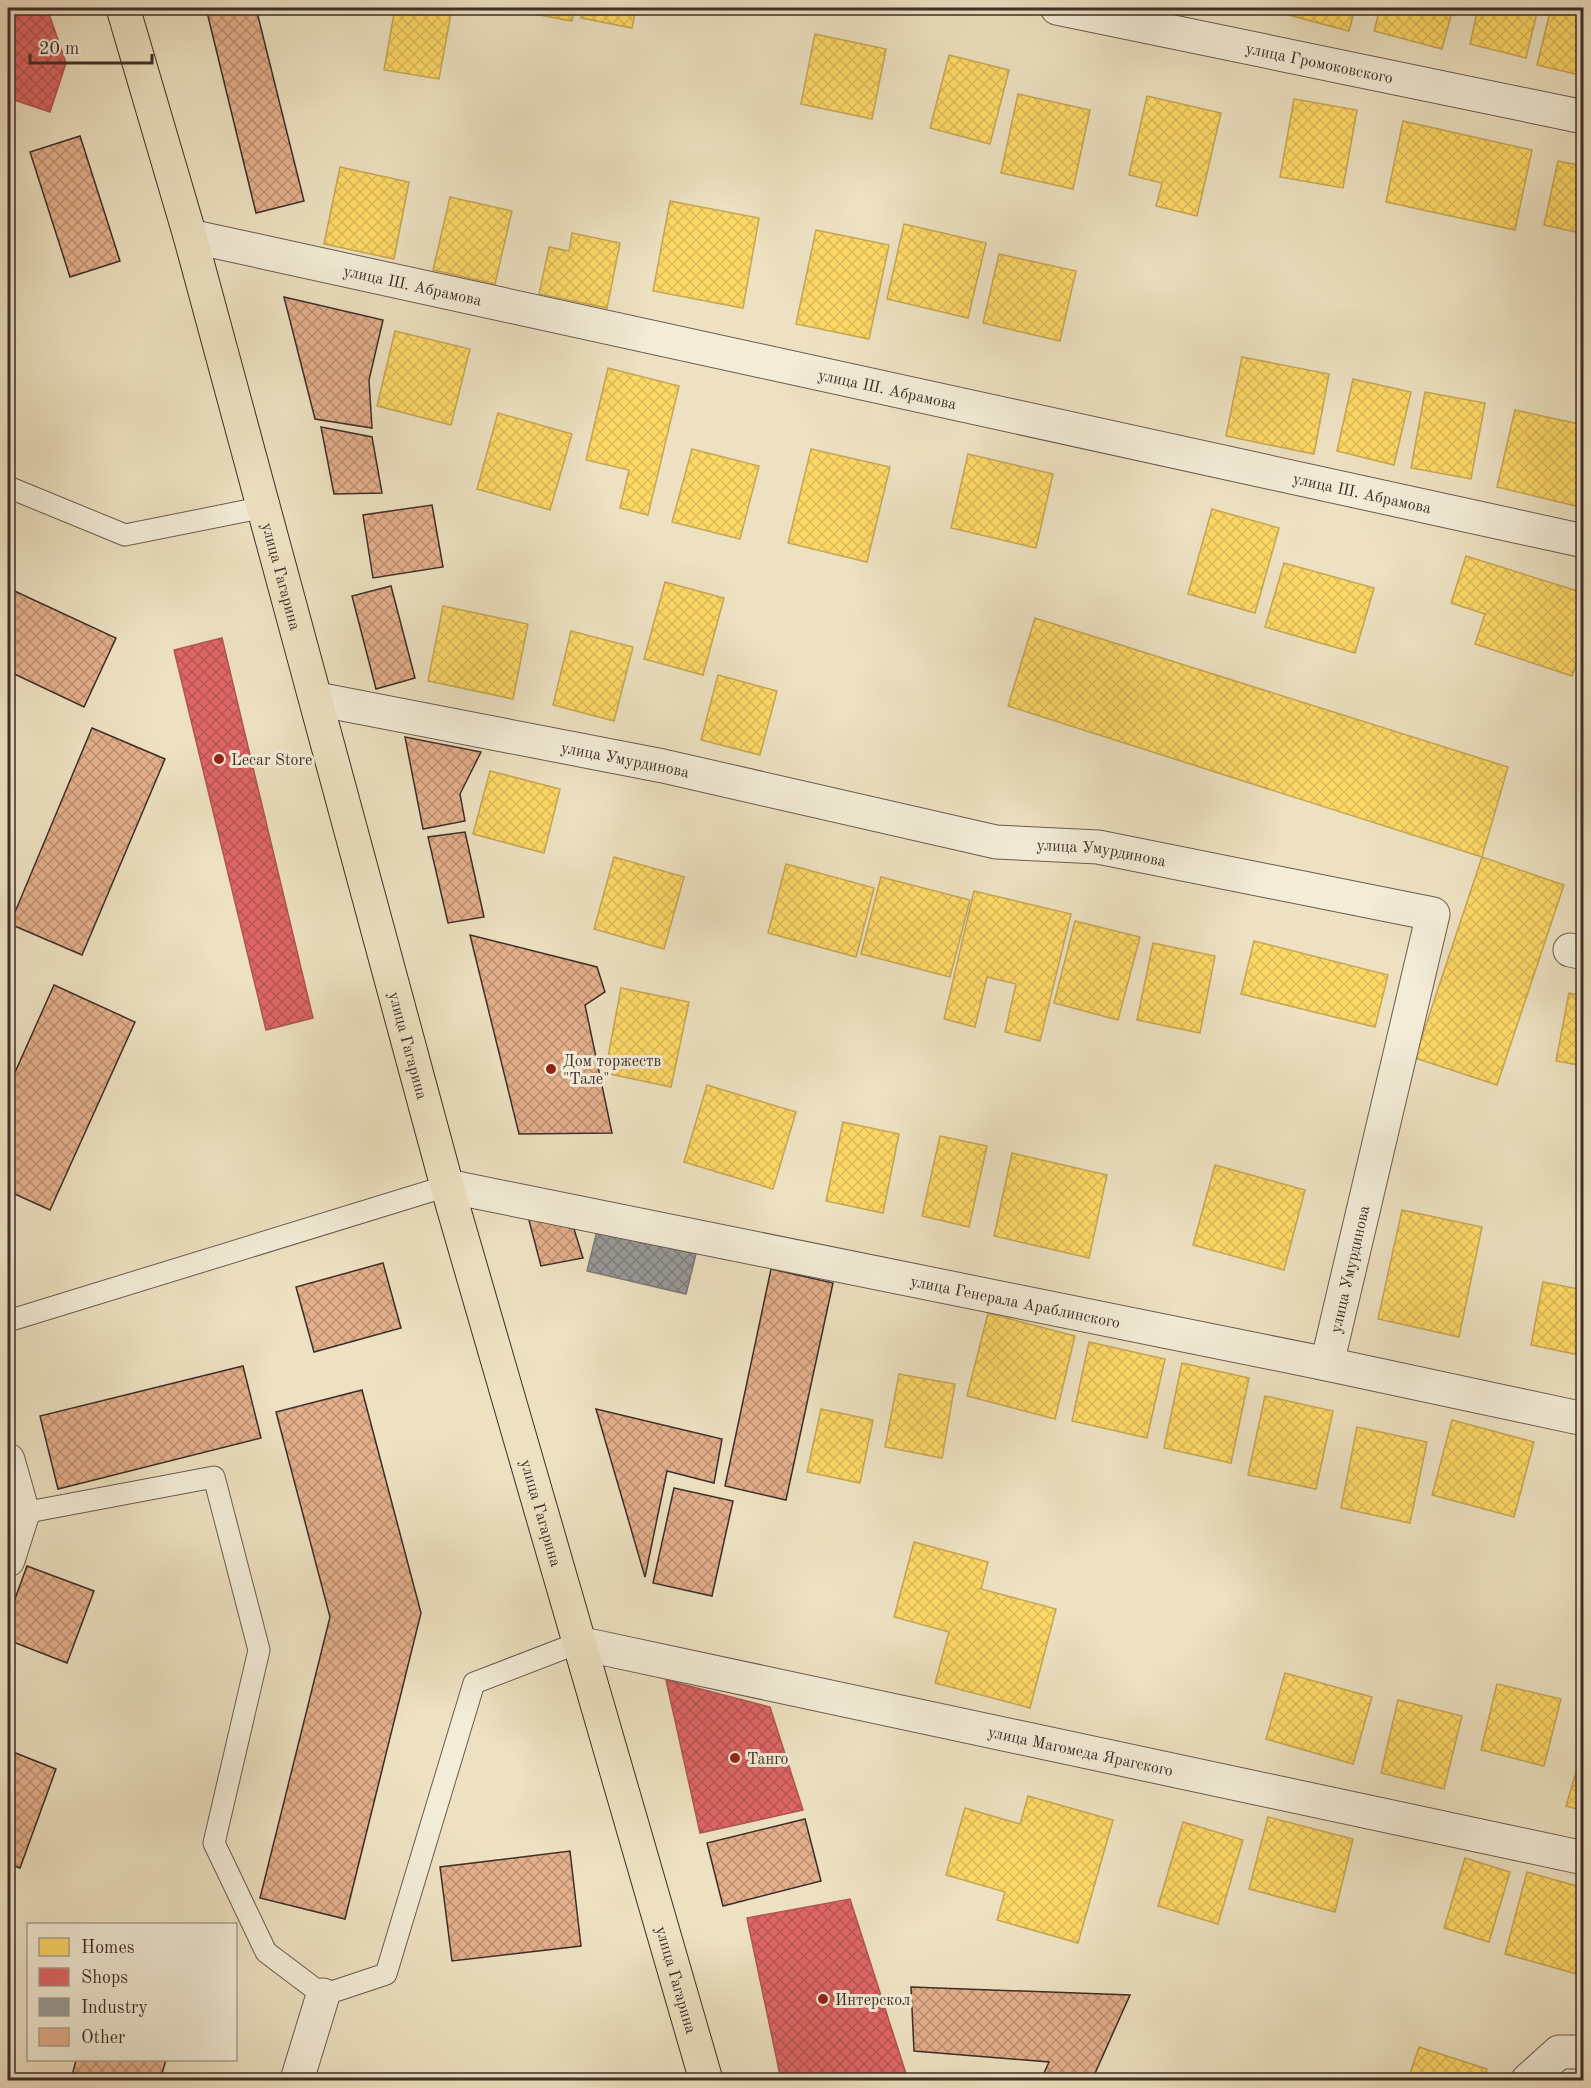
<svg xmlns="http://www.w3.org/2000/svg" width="1591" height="2088" font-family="'Old Standard TT',serif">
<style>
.homes{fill:url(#homes-cross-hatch);stroke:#c5a654;stroke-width:1.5}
.shops{fill:url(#shops-cross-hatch);stroke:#af5554;stroke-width:1.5}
.industry{fill:url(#industry-cross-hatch);stroke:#7d7977;stroke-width:1.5}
.building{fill:url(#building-cross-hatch);stroke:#3d2e29;stroke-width:1.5}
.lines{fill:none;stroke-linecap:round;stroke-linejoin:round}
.service-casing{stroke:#695b4f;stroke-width:23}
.minor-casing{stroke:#695b4f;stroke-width:35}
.primary-casing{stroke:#3d2e29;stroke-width:35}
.service{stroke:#f3ecd7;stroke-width:21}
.minor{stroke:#f3ecd7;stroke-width:33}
.primary{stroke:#ede1c1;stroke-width:33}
.poi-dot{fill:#8f2418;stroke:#f3ecd7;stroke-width:2}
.labels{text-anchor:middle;stroke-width:6;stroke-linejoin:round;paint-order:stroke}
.street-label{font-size:16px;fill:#3d2e29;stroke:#f3ecd7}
.poi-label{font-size:16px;fill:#3d2e29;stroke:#f3ecd7;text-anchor:start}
</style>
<defs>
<pattern id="homes-cross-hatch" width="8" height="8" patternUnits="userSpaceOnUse" patternTransform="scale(1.5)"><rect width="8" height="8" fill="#ffd966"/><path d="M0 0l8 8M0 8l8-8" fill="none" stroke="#dbbb58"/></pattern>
<pattern id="shops-cross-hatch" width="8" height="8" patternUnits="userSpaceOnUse" patternTransform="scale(1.5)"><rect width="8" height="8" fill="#e06666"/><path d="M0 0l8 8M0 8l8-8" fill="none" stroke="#b75454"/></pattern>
<pattern id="industry-cross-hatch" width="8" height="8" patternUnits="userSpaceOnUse" patternTransform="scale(1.5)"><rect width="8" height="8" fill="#999"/><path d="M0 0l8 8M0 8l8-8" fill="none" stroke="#7e7d7d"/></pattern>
<pattern id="building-cross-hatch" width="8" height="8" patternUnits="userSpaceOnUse" patternTransform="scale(1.5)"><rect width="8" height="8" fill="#e4af8b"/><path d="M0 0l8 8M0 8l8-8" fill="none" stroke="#ba8f72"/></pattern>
</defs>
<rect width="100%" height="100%" fill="#ede1c1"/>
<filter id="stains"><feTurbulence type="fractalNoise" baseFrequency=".00333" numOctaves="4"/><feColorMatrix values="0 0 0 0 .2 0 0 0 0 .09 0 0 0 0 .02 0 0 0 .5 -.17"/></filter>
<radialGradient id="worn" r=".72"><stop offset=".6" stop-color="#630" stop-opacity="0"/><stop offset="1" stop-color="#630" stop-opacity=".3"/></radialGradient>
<path class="homes" d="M395 8H452L439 79 384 70Z
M502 8H574L572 21Z
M583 8H636L632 28 581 18Z
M1262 8H1355L1349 31Z
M1380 8H1453L1442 49 1374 31Z
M1478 8H1538L1526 58 1470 44Z
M1551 8H1584V76L1537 65Z
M815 34 886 49 872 119 801 104Z
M949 55 1009 70 990 144 930 128Z
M1018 94 1090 110 1073 189 1001 173Z
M1147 96 1221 113 1197 216 1156 206 1162 183 1129 175Z
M1294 99 1357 110 1343 188 1280 177Z
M1403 121 1532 150 1515 230 1386 202Z
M1558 161 1584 166V234L1544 225Z
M340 167 409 182 394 259 324 244Z
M450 197 512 211 495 284 433 270Z
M670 201 759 218 743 308 653 291Z
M904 224 986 243 968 318 887 299Z
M816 230 889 245 869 339 796 324Z
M572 233 620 243 607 308 539 294 549 247 569 251Z
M999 254 1076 271 1060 341 983 323Z
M395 331 470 349 451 425 377 406Z
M1242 357 1329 374 1314 454 1226 436Z
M608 368 679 386 648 515 620 508 629 470 586 460Z
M1353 379 1411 392 1394 465 1337 451Z
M1425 392 1485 403 1471 479 1411 468Z
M1515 410 1584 425V508L1497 487Z
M498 413 572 434 550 510 477 489Z
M692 449 759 466 740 539 672 522Z
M811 449 890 467 867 562 788 543Z
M968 454 1053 474 1036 548 951 528Z
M1212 509 1279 528 1255 613 1188 594Z
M1466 556 1584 593V641L1572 676 1475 644 1485 614 1451 603Z
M1284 563 1374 588 1355 653 1265 627Z
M665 582 724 598 703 675 644 659Z
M443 606 528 624 513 699 428 681Z
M1035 618 1508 767 1482 857 1008 706Z
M571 631 633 647 614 721 553 705Z
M718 675 777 691 760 755 701 740Z
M490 771 560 789 544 853 473 834Z
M614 857 684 877 664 949 594 929Z
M1482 857 1564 885 1497 1085 1415 1058Z
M786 864 874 888 856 957 768 933Z
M881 877 970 900 950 977 861 954Z
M974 891 1071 914 1040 1041 1005 1032 1016 984 987 977 975 1027 944 1019Z
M1075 921 1140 937 1118 1020 1054 1003Z
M1254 941 1388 975 1375 1027 1241 994Z
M1153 943 1215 956 1200 1033 1137 1020Z
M621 988 689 1002 671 1087 605 1073Z
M1569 993 1584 996V1066L1556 1061Z
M707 1085 796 1112 773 1189 684 1162Z
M843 1122 899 1134 883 1213 826 1201Z
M940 1136 987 1146 969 1227 922 1216Z
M1012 1153 1107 1175 1089 1258 994 1236Z
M1215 1165 1305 1190 1284 1270 1193 1245Z
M1402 1210 1482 1227 1459 1337 1378 1319Z
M1543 1282 1584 1290V1356L1531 1345Z
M988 1313 1075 1336 1055 1419 967 1396Z
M1089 1342 1165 1359 1147 1438 1072 1421Z
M1182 1363 1249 1378 1231 1463 1164 1448Z
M899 1374 955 1384 942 1458 885 1447Z
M1265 1396 1333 1411 1316 1489 1248 1475Z
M821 1409 873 1420 860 1483 807 1472Z
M1452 1420 1534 1442 1514 1517 1432 1495Z
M1357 1427 1427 1442 1410 1523 1341 1508Z
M914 1542 988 1562 981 1589 1056 1609 1030 1708 935 1683 949 1632 894 1617Z
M1285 1673 1372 1697 1353 1764 1266 1739Z
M1497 1684 1561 1699 1544 1766 1481 1750Z
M1398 1700 1462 1716 1444 1789 1381 1773Z
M1584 1746V1811L1566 1806Z
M1028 1796 1113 1820 1078 1943 997 1920 1005 1892 946 1875 965 1808 1020 1824Z
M1268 1817 1353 1839 1335 1912 1249 1889Z
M1183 1822 1243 1840 1218 1924 1158 1906Z
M1465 1858 1510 1872 1489 1942 1444 1928Z
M1527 1872 1584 1888V1976L1505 1954Z
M1419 2047 1487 2069 1484 2080H1408Z"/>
<path class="shops" d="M8 8H47L66 63 50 112 8 98Z
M222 638 313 1018 266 1030 174 650Z
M666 1680 770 1707 803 1810 700 1833Z
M850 1899 908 2080H781L747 1918Z"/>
<path class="industry" d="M597 1231 696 1254 686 1294 587 1271Z"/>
<path class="building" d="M206 8H256L304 201 256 213Z
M80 136 120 261 70 277 30 152Z
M284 297 383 320 369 380 372 428 315 419Z
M321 427 372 437 382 493 334 494Z
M432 505 443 567 373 578 363 515Z
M391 586 415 678 376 689 352 596Z
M8 588 116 638 84 707 8 671Z
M92 728 165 759 82 955 10 924Z
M405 737 481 752 460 794 465 821 423 829Z
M465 832 484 917 448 923 428 837Z
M470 935 597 967 605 992 585 1005 612 1133 519 1134Z
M54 985 135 1022 50 1210 8 1191V1088Z
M527 1213 574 1229 583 1258 541 1266Z
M383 1263 401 1328 314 1352 296 1287Z
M771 1269 833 1283 786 1500 725 1486Z
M243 1366 261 1438 58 1489 40 1416Z
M362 1390 421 1613 345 1919 260 1898 330 1617 276 1412Z
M596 1409 722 1439 714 1483 667 1471 645 1577Z
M674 1488 733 1501 712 1596 653 1583Z
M27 1566 94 1591 67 1663 8 1640V1618Z
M8 1750 56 1769 20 1868 8 1864Z
M805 1819 821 1881 723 1906 707 1843Z
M570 1851 581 1946 452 1961 440 1867Z
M911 1987 1130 1995 1092 2080H1041L1049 2062 914 2051Z
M76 2060H166L160 2080H71Z"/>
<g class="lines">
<defs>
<path id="service" d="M8 487 125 535 265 507
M8 1321 447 1186
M23 1513 214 1477 259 1650 214 1843 266 1952 323 1995 386 1974 474 1683 578 1643"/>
<g id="minor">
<path id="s1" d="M1057 8 1584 117"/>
<path id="s2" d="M190 236 1584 541"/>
<path id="s3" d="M317 699 663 766 996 842 1098 847 1433 914 1327 1364"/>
<path d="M1570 950 1584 953"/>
<path id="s4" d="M447 1186 1327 1364 1584 1419"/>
<path d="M8 1460 23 1513 8 1560"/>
<path id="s5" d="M578 1643 1584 1858"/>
<path d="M297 2080 323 1995"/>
<path d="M1528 2080 1559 2052H1584"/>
</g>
<g id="primary">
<path id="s6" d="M123 8 190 236 447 1186 706 2080"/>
</g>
</defs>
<use href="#service" class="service-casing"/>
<use href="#minor" class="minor-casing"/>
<use href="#primary" class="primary-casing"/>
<use href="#service" class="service"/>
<use href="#minor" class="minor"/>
<use href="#primary" class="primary"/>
</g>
<g class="poi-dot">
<circle cx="219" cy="759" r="6"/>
<circle cx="551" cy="1069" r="6"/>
<circle cx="735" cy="1758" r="6"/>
<circle cx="823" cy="1999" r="6"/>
</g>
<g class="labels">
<g class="street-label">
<text dy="6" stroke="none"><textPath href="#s1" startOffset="268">улица Громоковского</textPath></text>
<text dy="6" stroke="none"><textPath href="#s2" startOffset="228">улица Ш. Абрамова</textPath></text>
<text dy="6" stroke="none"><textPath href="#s2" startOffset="714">улица Ш. Абрамова</textPath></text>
<text dy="6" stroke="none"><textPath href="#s2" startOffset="1200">улица Ш. Абрамова</textPath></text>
<text dy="6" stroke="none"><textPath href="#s6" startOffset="590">улица Гагарина</textPath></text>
<text dy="6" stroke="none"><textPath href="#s3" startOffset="314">улица Умурдинова</textPath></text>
<text dy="6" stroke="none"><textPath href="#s3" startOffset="800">улица Умурдинова</textPath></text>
<text dy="6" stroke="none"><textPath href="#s6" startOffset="1076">улица Гагарина</textPath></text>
<text transform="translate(1349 1269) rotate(-77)" y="6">улица Умурдинова</text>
<text dy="6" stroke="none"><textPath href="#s4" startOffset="580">улица Генерала Араблинского</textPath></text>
<text dy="6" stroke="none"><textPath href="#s6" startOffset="1562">улица Гагарина</textPath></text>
<text dy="6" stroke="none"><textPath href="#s5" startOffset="514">улица Магомеда Ярагского</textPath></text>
<text dy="6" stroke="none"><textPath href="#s6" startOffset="2048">улица Гагарина</textPath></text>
</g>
<g class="poi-label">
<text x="231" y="765">Lecar Store</text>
<text x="563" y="1066">Дом торжеств<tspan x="563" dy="18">"Тале"</tspan></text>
<text x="747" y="1764">Танго</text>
<text x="835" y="2005">Интерскол</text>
</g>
</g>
<rect width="1591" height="2088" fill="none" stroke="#ede1c1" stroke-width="30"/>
<rect x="9" y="9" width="1573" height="2070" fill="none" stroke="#3d2e29" stroke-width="3"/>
<rect x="15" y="15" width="1561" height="2058" fill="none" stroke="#3d2e29" stroke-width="1.5"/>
<rect x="27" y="1923" width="210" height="138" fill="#f3ecd7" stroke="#aaa091" stroke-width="1.5"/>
<rect x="39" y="1938" width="30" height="18" fill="#ffd966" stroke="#aaa091" stroke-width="1.5"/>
<text x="81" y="1953" font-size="18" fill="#3d2e29">Homes</text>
<rect x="39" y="1968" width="30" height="18" fill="#e06666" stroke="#aaa091" stroke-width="1.5"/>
<text x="81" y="1983" font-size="18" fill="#3d2e29">Shops</text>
<rect x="39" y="1998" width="30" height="18" fill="#999999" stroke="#aaa091" stroke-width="1.5"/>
<text x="81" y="2013" font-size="18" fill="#3d2e29">Industry</text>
<rect x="39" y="2028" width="30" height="18" fill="#e4af8b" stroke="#aaa091" stroke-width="1.5"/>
<text x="81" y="2043" font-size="18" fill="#3d2e29">Other</text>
<path d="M30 54v9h122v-9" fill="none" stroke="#3d2e29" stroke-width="3"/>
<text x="39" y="54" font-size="18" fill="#3d2e29" stroke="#f3ecd7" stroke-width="4.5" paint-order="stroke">20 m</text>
<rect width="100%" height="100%" filter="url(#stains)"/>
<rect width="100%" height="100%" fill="url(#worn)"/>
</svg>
